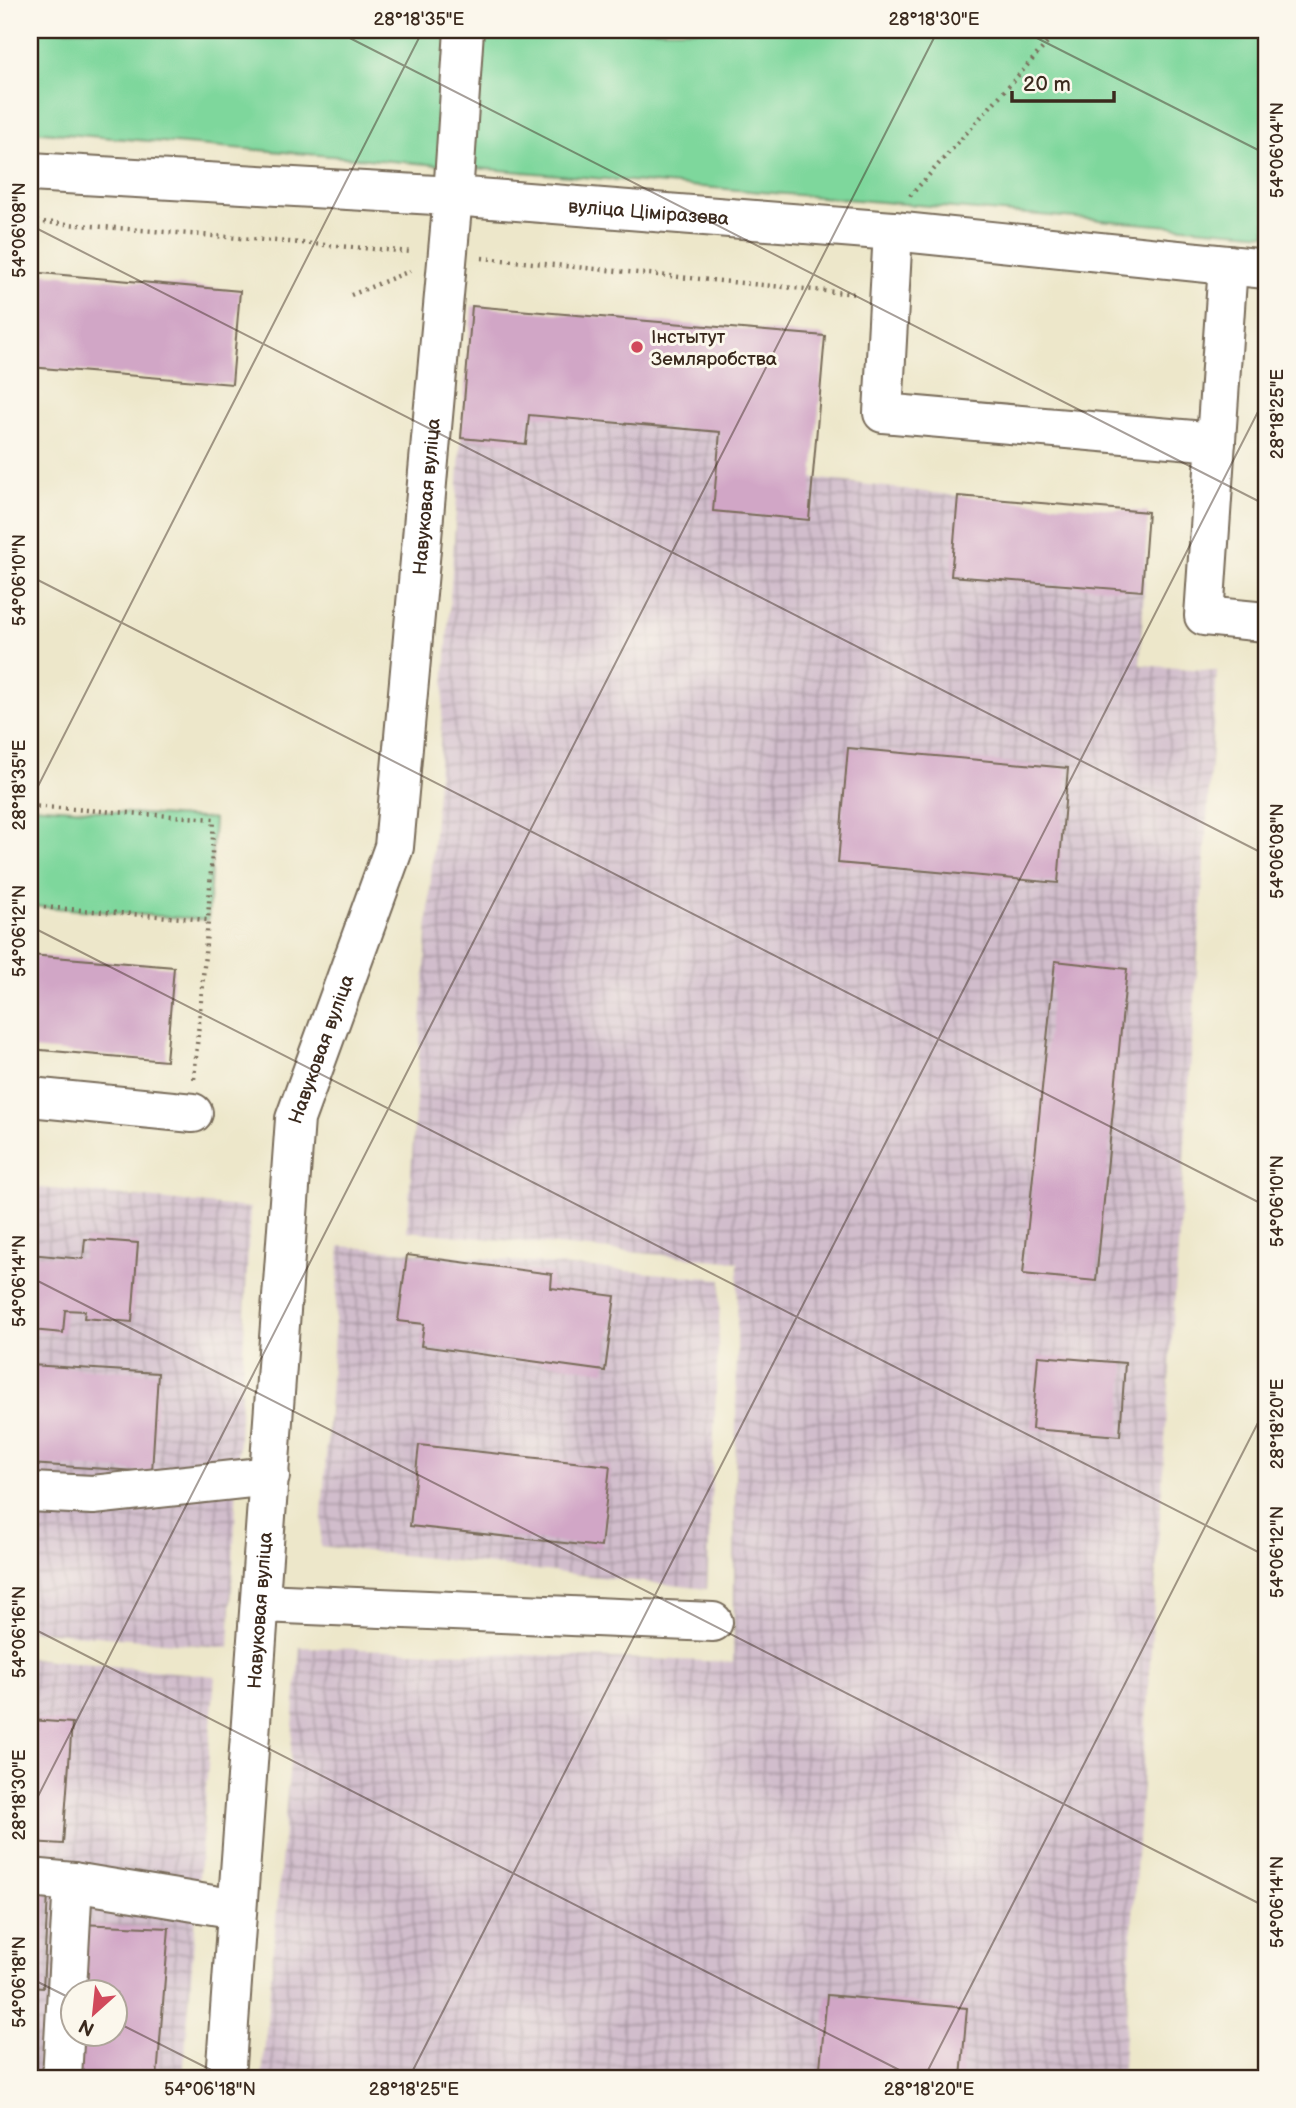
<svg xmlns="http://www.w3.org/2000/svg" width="1296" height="2108" font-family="'Balsamiq Sans',sans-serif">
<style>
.industrial{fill:url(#industrial-grid);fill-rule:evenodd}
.green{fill:#7ed79c;stroke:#5c805d;stroke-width:2}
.building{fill:#d1a6c6}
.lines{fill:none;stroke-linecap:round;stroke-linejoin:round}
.minor-casing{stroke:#796c5a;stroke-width:42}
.path{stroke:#796c5a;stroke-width:4.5;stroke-dasharray:2 5;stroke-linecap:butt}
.minor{stroke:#fff;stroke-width:38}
.ticks{fill:none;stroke:#3b2a1e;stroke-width:2;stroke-opacity:0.45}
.poi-dot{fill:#d1495b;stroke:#fbf7ec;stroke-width:2.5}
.labels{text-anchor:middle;stroke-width:6;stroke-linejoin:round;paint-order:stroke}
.street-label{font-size:19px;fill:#3b2a1e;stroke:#fbf7ec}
.poi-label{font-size:19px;fill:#3b2a1e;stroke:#fbf7ec;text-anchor:start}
.neatline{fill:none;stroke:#3b2a1e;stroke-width:2.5}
.ticks-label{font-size:18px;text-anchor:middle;fill:#3b2a1e}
</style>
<defs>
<pattern id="industrial-grid" width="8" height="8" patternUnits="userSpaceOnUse" patternTransform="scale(1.75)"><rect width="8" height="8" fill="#d1bdcc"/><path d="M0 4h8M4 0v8" fill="none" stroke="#ab9aa5"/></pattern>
</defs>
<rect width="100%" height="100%" fill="#fbf7ec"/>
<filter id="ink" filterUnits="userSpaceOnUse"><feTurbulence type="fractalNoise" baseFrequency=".0143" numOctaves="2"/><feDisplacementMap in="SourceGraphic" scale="14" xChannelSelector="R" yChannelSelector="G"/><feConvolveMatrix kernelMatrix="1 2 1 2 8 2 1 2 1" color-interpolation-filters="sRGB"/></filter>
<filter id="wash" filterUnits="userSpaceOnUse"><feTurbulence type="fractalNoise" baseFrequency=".00686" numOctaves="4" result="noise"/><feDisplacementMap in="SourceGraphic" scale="28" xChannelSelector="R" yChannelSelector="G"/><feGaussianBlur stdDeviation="1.57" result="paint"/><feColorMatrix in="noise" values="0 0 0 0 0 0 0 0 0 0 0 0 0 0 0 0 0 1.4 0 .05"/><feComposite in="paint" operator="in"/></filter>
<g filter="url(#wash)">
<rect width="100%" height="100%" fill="#ede7ca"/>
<path class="industrial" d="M472 306 825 336 813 478 958 496 1148 512 1140 665 1217 671 1122 2078H262L300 1647 733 1662 738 1262 407 1231 461 438Z
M30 1187 250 1208 229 1648 30 1630Z
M340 1246 721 1279 707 1589 320 1546Z
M30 1658 215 1676 183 2078H30ZM74 1993H116V2035H74Z"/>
<path class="green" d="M30 30H1266V234L30 131Z
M30 806 214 819 208 920 30 906Z"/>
<g id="blocks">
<path class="building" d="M30 272 240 291 232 384 30 367Z
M472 306 825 336 809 520 713 511 720 432 529 415 526 444 461 438Z
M958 496 1148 512 1142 591 951 576Z
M848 748 1068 768 1058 883 838 863Z
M30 955 174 967 166 1061 30 1049Z
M1055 961 1127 969 1096 1281 1023 1274Z
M85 1239 138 1243 132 1322 84 1318 85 1311 65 1310 63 1333 32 1330 30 1254 83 1259Z
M407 1255 552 1274 551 1288 615 1296 605 1371 421 1346 424 1324 398 1321Z
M1038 1356 1125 1363 1120 1436 1032 1429Z
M30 1365 158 1373 152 1472 30 1464Z
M419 1445 610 1466 601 1547 410 1526Z
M30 1720 72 1723 63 1844 30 1842Z
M30 1893 48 1894 43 1988 30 1987Z
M80 1924 169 1928 157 2078H74L76 2035H116V1993H77Z
M827 1995 967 2008 961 2078H819Z"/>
</g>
</g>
<g filter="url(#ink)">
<use href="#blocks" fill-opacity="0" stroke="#796c5a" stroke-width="2"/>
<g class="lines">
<defs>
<g id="minor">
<path id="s1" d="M30 172 453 196 893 231 1266 269"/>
<path d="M893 231 883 413 1216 442"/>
<path d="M1228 265 1204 616 1266 622"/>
<path d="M30 1097 193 1113"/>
<path d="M30 1492 93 1495 270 1476"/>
<path d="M261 1603 713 1622"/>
<path d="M30 1878 73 1882 237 1909"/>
<path d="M62 2078 73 1882"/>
<path id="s2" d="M225 2078 295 1119 394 847 453 196 464 30"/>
</g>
</defs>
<use href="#minor" class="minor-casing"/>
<path class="path" d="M910 196 1059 30
M30 221 412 252
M482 258 856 294
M351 295 410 271
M30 806 214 819 208 920
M30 906 208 920 194 1079"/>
<use href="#minor" class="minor"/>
</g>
</g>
<path class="ticks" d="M334 30 1266 505M1021 30 1266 154M30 225 1266 855M30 576 1266 1206M30 802 423 30M30 926 1266 1556M30 1277 1266 1907M30 1627 915 2078M30 1812 938 30M30 1978 74 2000M116 2022 227 2078M409 2078 1266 396M924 2078 1266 1407"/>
<circle class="poi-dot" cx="637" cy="347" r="7"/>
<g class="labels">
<g class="street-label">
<text dy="7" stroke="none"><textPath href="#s1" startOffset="620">вуліца Ціміразева</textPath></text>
<text dy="7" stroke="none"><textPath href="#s2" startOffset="1603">Навуковая вуліца</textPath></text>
<text dy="7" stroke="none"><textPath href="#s2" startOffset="1036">Навуковая вуліца</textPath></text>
<text dy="7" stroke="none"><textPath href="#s2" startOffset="469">Навуковая вуліца</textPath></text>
</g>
<g class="poi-label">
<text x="651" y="343">Інстытут<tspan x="651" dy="22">Земляробства</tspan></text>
</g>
</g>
<rect width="1296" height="2108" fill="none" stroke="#fbf7ec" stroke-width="77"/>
<g transform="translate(94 2013) rotate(207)"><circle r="33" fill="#fbf7ec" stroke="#aea59a" stroke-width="2"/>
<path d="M0-5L12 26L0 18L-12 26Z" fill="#d1495b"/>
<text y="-10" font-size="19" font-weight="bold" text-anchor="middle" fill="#3b2a1e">N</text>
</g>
<path d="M1012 91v10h102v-10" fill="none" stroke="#3b2a1e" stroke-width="3.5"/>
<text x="1023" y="91" font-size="21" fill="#3b2a1e" stroke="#fbf7ec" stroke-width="5" paint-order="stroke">20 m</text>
<rect x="38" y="38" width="1220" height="2032" class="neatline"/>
<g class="ticks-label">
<text x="419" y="25">28°18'35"E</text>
<text x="934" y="25">28°18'30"E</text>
<text transform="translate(1277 150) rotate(-90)" y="6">54°06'04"N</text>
<text transform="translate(19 230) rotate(-90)" y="6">54°06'08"N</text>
<text transform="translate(1277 414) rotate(-90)" y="6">28°18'25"E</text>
<text transform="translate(19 580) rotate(-90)" y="6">54°06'10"N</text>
<text transform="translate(19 785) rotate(-90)" y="6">28°18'35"E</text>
<text transform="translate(1277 851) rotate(-90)" y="6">54°06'08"N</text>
<text transform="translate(19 931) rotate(-90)" y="6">54°06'12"N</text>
<text transform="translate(1277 1201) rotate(-90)" y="6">54°06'10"N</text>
<text transform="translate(19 1281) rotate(-90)" y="6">54°06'14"N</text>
<text transform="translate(1277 1424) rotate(-90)" y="6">28°18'20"E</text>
<text transform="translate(1277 1552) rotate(-90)" y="6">54°06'12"N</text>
<text transform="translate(19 1632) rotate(-90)" y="6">54°06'16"N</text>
<text transform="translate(19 1795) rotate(-90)" y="6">28°18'30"E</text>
<text transform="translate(1277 1902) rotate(-90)" y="6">54°06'14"N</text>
<text transform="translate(19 1982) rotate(-90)" y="6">54°06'18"N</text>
<text x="210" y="2095">54°06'18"N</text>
<text x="414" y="2095">28°18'25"E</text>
<text x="929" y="2095">28°18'20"E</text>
</g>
</svg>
